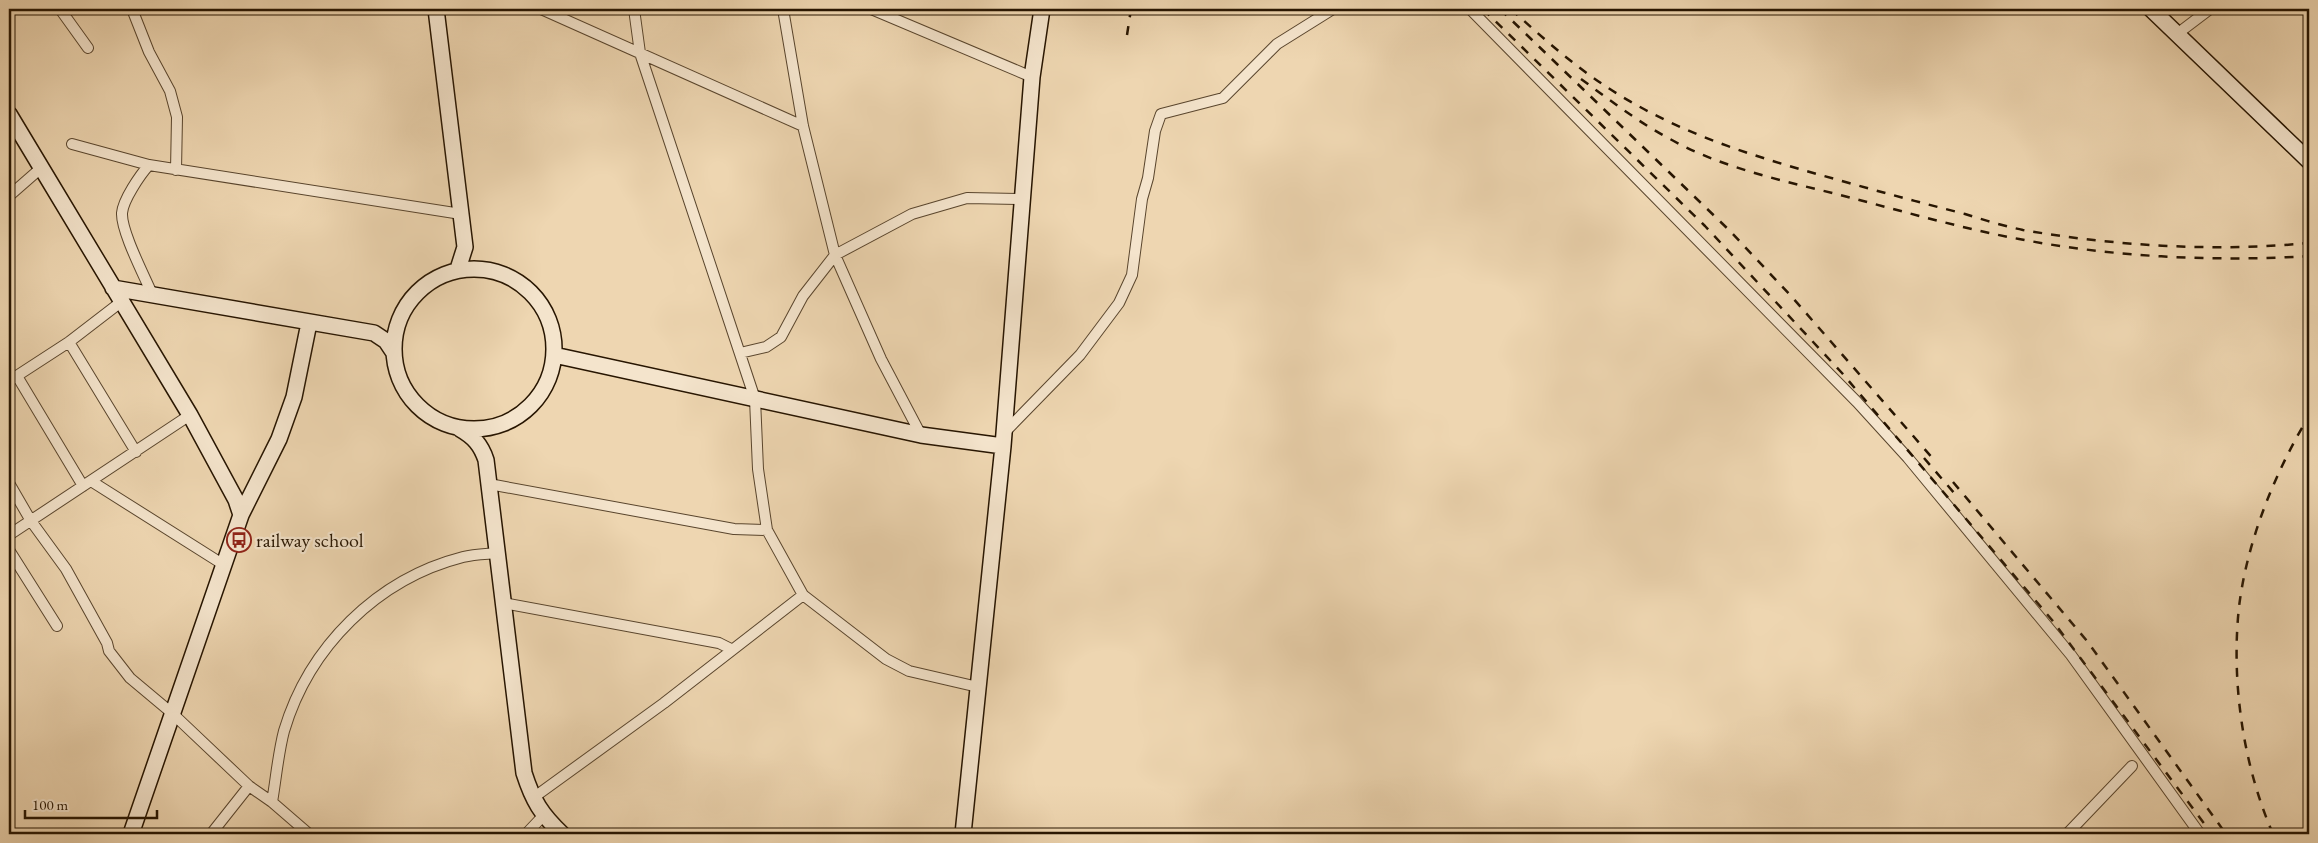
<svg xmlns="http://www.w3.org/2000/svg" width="2318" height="843" font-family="'EB Garamond',serif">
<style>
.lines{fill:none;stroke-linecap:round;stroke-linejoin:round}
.street-casing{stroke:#59452d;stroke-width:12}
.secondary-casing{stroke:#271501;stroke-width:18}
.street{stroke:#f4e4cc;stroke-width:10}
.secondary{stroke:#f4e4cc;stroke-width:15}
.rail{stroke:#271501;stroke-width:2.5;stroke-dasharray:9 9;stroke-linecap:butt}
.labels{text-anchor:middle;stroke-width:4.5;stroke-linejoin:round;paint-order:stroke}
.poi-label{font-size:20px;fill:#271501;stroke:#f4e4cc;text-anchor:start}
</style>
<rect width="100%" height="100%" fill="#eed6b1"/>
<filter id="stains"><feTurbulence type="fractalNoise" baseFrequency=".004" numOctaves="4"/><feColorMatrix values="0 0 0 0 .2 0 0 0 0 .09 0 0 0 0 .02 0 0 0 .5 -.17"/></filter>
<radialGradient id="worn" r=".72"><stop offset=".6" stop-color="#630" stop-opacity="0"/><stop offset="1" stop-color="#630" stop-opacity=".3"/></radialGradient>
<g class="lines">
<defs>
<path id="street" d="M60 9 88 48
M132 9 149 52 170 91 177 117 176 170
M541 9 803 126
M634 9 640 53 755 399 758 469 767 530 803 595 886 659 909 671 978 687
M783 9 803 126 835 255 881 359 921 435
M871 9 1032 77
M1470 9 1857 402 1908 458 2071 655 2200 834
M2177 34 2210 9
M72 144 149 165 461 214
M149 165C140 175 123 200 122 213 121 231 144 275 152 294
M9 196 41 168
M69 342 136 452
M740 353 766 347 781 337 803 296 835 255 912 214 967 198 1021 199
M17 376 83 486
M9 381 69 342 121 302
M1004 433 1080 355 1119 303 1132 275 1142 199 1148 178 1155 131 1161 114 1223 98 1277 44 1333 9
M91 481 224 565
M9 483 31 521 66 569 107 643 109 651 130 678 173 714 249 786 272 802C276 779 278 754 284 731 309 647 377 579 463 557 474 554 486 554 497 553
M489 484 734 529 767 530
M9 535 190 415
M9 550 57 626
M503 603 719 643 731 649
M533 798 664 703 803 595
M272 802 309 834
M211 834 249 786
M526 834 543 816
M2067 834 2132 766"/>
<path id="secondary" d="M436 9 465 247 458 269
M2151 9 2309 161
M9 114 190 415 236 500 241 515
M394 349a80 80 0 1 1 160 0a80 80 0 1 1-160 0Z
M113 288 374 333 386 341 394 353
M554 355 921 435 1003 446
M460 429C474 437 481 445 486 460L524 773C533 801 541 814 562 834
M131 834 241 515 279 439 294 397 309 323
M963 834 1003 446 1032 77 1042 9"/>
</defs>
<use href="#street" class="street-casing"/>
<use href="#secondary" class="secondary-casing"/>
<use href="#street" class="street"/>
<use href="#secondary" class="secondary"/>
<path class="rail" d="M1483 9 1705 226 1842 373 2052 620 2212 834
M1500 9 1730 231 1792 297 1935 461
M1511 9C1549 44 1588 78 1633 103 1701 142 1774 162 1849 183 1888 194 1926 204 1965 214 1984 220 2004 226 2023 230 2116 246 2215 252 2309 243
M1127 35 1131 9
M1581 79C1610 100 1638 122 1670 139 1724 169 1785 181 1844 196 1902 211 1960 228 2019 239 2113 257 2214 262 2309 256
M1924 458 1955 494
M1953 482 2087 641 2226 834
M2273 834C2243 765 2231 682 2239 607 2247 541 2275 472 2309 416"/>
</g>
<defs>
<symbol id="bus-ring" viewBox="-11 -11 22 22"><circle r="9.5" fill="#f4e4cc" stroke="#8f2418" stroke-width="1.5"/><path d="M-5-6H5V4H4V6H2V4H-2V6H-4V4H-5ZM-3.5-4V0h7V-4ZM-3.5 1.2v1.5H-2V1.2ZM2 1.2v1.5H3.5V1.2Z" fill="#8f2418"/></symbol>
</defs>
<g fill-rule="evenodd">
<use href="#bus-ring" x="225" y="526" width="28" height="28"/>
</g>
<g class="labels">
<g class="poi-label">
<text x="256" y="547">railway school</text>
</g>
</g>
<rect width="2318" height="843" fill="none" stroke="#eed6b1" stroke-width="30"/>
<rect x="10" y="10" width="2298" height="823" fill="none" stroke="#271501" stroke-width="2.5"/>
<rect x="15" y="15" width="2288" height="813" fill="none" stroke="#271501"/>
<path d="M25 810v8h132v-8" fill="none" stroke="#271501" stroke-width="2.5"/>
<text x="32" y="810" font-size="15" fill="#271501" stroke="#f4e4cc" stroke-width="4" paint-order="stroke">100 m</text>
<rect width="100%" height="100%" filter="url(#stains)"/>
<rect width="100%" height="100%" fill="url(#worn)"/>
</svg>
